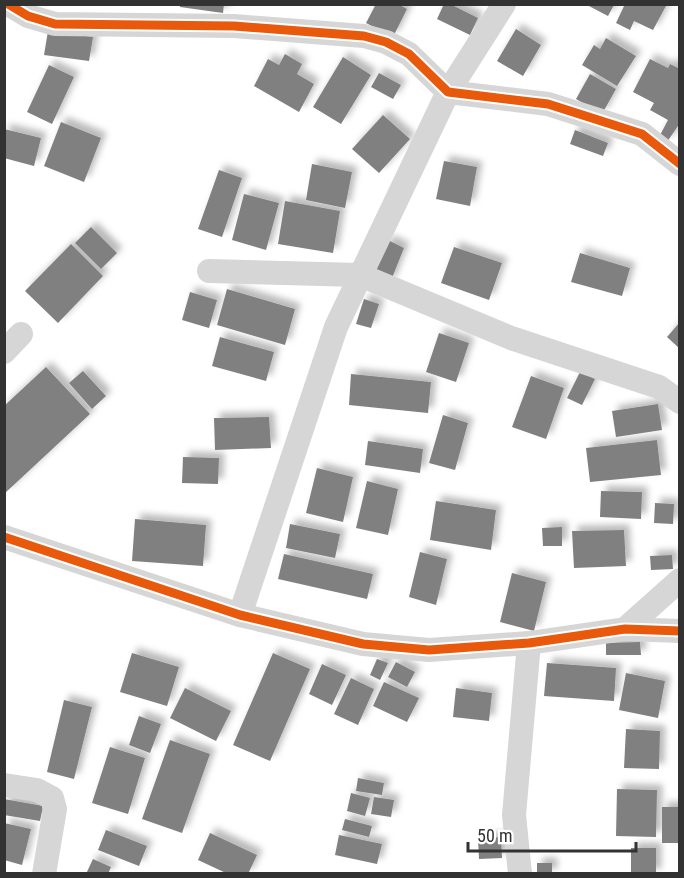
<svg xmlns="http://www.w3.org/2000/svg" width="684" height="878" font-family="'Roboto Condensed',sans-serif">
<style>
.building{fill:#808080;filter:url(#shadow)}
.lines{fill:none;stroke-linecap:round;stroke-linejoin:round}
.street{stroke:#d6d6d6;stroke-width:24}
.cycleway-casing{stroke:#fff;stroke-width:13}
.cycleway{stroke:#e8590c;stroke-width:9}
</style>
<defs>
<filter id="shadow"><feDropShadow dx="5.5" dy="-5.5" stdDeviation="3" flood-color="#0004"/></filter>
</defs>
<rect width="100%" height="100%" fill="#fff"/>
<path class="building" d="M180 4H224L223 13 180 7Z
M376 4H398L407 9 393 37 366 23Z
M444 4H450L478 18 470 35 437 19Z
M625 4H667L653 30 634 21 630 30 616 23Z
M587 5H614L608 16Z
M516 29 541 45 523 76 497 61Z
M48 31 93 37 89 61 44 55Z
M606 38 636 56 617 86 582 65 594 45 600 49Z
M285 54 302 64 297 74 314 84 299 112 254 86 268 59 279 65Z
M343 57 371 75 341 124 313 107Z
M650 59 668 68 670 64 680 69V123L667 142 659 137 668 120 650 110 654 103 633 92Z
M49 65 74 77 52 124 27 112Z
M379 73 401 85 393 99 371 87Z
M590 74 616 89 602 114 576 99Z
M383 115 410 139 379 173 352 149Z
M61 122 101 138 84 182 44 166Z
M4 129 41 138 34 166 4 158Z
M575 130 608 143 603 156 570 144Z
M444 161 477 167 470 206 436 199Z
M312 164 352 172 345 208 306 200Z
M219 170 242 178 222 237 198 229Z
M244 194 279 203 266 250 232 240Z
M285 201 340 211 333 253 278 244Z
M91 227 117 253 101 269 75 243Z
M388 240 404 248 390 283 373 275Z
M71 244 103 276 58 323 25 291Z
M454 247 502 263 489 300 441 283Z
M580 253 630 268 622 296 571 282Z
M227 289 295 309 285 345 217 325Z
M190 292 217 300 209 328 182 320Z
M364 299 379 304 371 328 356 324Z
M680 322V349L667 337Z
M439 333 469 343 456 382 426 372Z
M220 337 274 352 266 381 212 366Z
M46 367 90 414 4 494V406Z
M83 371 106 396 92 409 69 383Z
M580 372 595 379 582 405 567 398Z
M351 374 431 382 428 413 349 405Z
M531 376 564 388 546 439 512 427Z
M658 404 662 430 616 437 612 411Z
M443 415 468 423 455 470 429 463Z
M269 417 271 448 215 450 214 418Z
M657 440 661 475 590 482 586 448Z
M368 441 423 449 420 473 365 465Z
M183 457 219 458 218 484 182 483Z
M317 468 353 477 343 522 306 513Z
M367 481 398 489 388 535 356 528Z
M601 491 642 492 641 519 600 517Z
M436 501 496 510 491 550 430 540Z
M655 503 674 504 673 524 654 523Z
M135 519 206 525 203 566 132 561Z
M290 524 340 534 335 558 286 548Z
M562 527V546H543L542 528Z
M624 530 626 566 574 568 572 531Z
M420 552 447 559 436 605 409 597Z
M284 554 373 574 367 599 278 579Z
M672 555 673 569 651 570 650 556Z
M512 573 546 582 534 631 500 622Z
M640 642 641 655H606V643Z
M132 653 179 667 167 706 120 692Z
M273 653 310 669 270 761 233 745Z
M377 659 388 663 380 680 370 675Z
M396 662 415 672 407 687 388 677Z
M547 663 616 668 614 701 544 696Z
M322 664 346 675 332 705 309 694Z
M626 673 665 681 658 718 619 710Z
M351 678 374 689 358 725 334 714Z
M384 682 419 698 407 722 373 706Z
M185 688 231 711 216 741 170 718Z
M456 688 492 693 489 721 453 717Z
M64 700 92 707 74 779 47 772Z
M139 716 161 724 150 753 129 745Z
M626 729 660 731 659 769 624 768Z
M170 740 210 754 182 833 142 819Z
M110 747 145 758 128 814 92 803Z
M358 778 384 783 382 795 356 791Z
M617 789 657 790 656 837 616 836Z
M351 793 370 798 365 816 347 811Z
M374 797 394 800 391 817 371 814Z
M4 799 43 806 40 821 4 815Z
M662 807H680V843H662Z
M345 819 372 826 369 837 342 830Z
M4 823 31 829 22 865 4 860Z
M106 830 147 846 139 866 98 850Z
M210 833 257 855 248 874H228L198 860Z
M339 835 382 844 377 864 335 855Z
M501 837 502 858 479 859 478 839Z
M631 848H656V874H631Z
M93 859 111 867 108 874H86Z
M537 863H552V874H537Z"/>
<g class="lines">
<path class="street" d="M8 4 28 16 55 24 234 26 364 36 386 42 409 54 448 92 548 104 642 134 680 164
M209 271 360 275 511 338 659 387 680 402
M4 352 21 334
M4 537 240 615 363 644 429 650 529 643 625 629 680 631
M240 615 336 327 448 92 504 4
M625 629 680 580
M4 785 37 790 52 798 55 809 44 874
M520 874 514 815 529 643"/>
<defs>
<path id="cycleway" d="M8 4 28 16 55 24 234 26 364 36 386 42 409 54 448 92 548 104 642 134 680 164
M4 537 240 615 363 644 429 650 529 643 625 629 680 631"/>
</defs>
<use href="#cycleway" class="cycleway-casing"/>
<use href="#cycleway" class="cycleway"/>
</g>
<rect width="684" height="878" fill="none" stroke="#323232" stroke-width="12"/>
<path d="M468 842v9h168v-9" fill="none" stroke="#323232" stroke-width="3"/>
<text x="477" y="842" font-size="18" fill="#323232" stroke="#ffffff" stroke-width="4.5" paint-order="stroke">50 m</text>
</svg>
